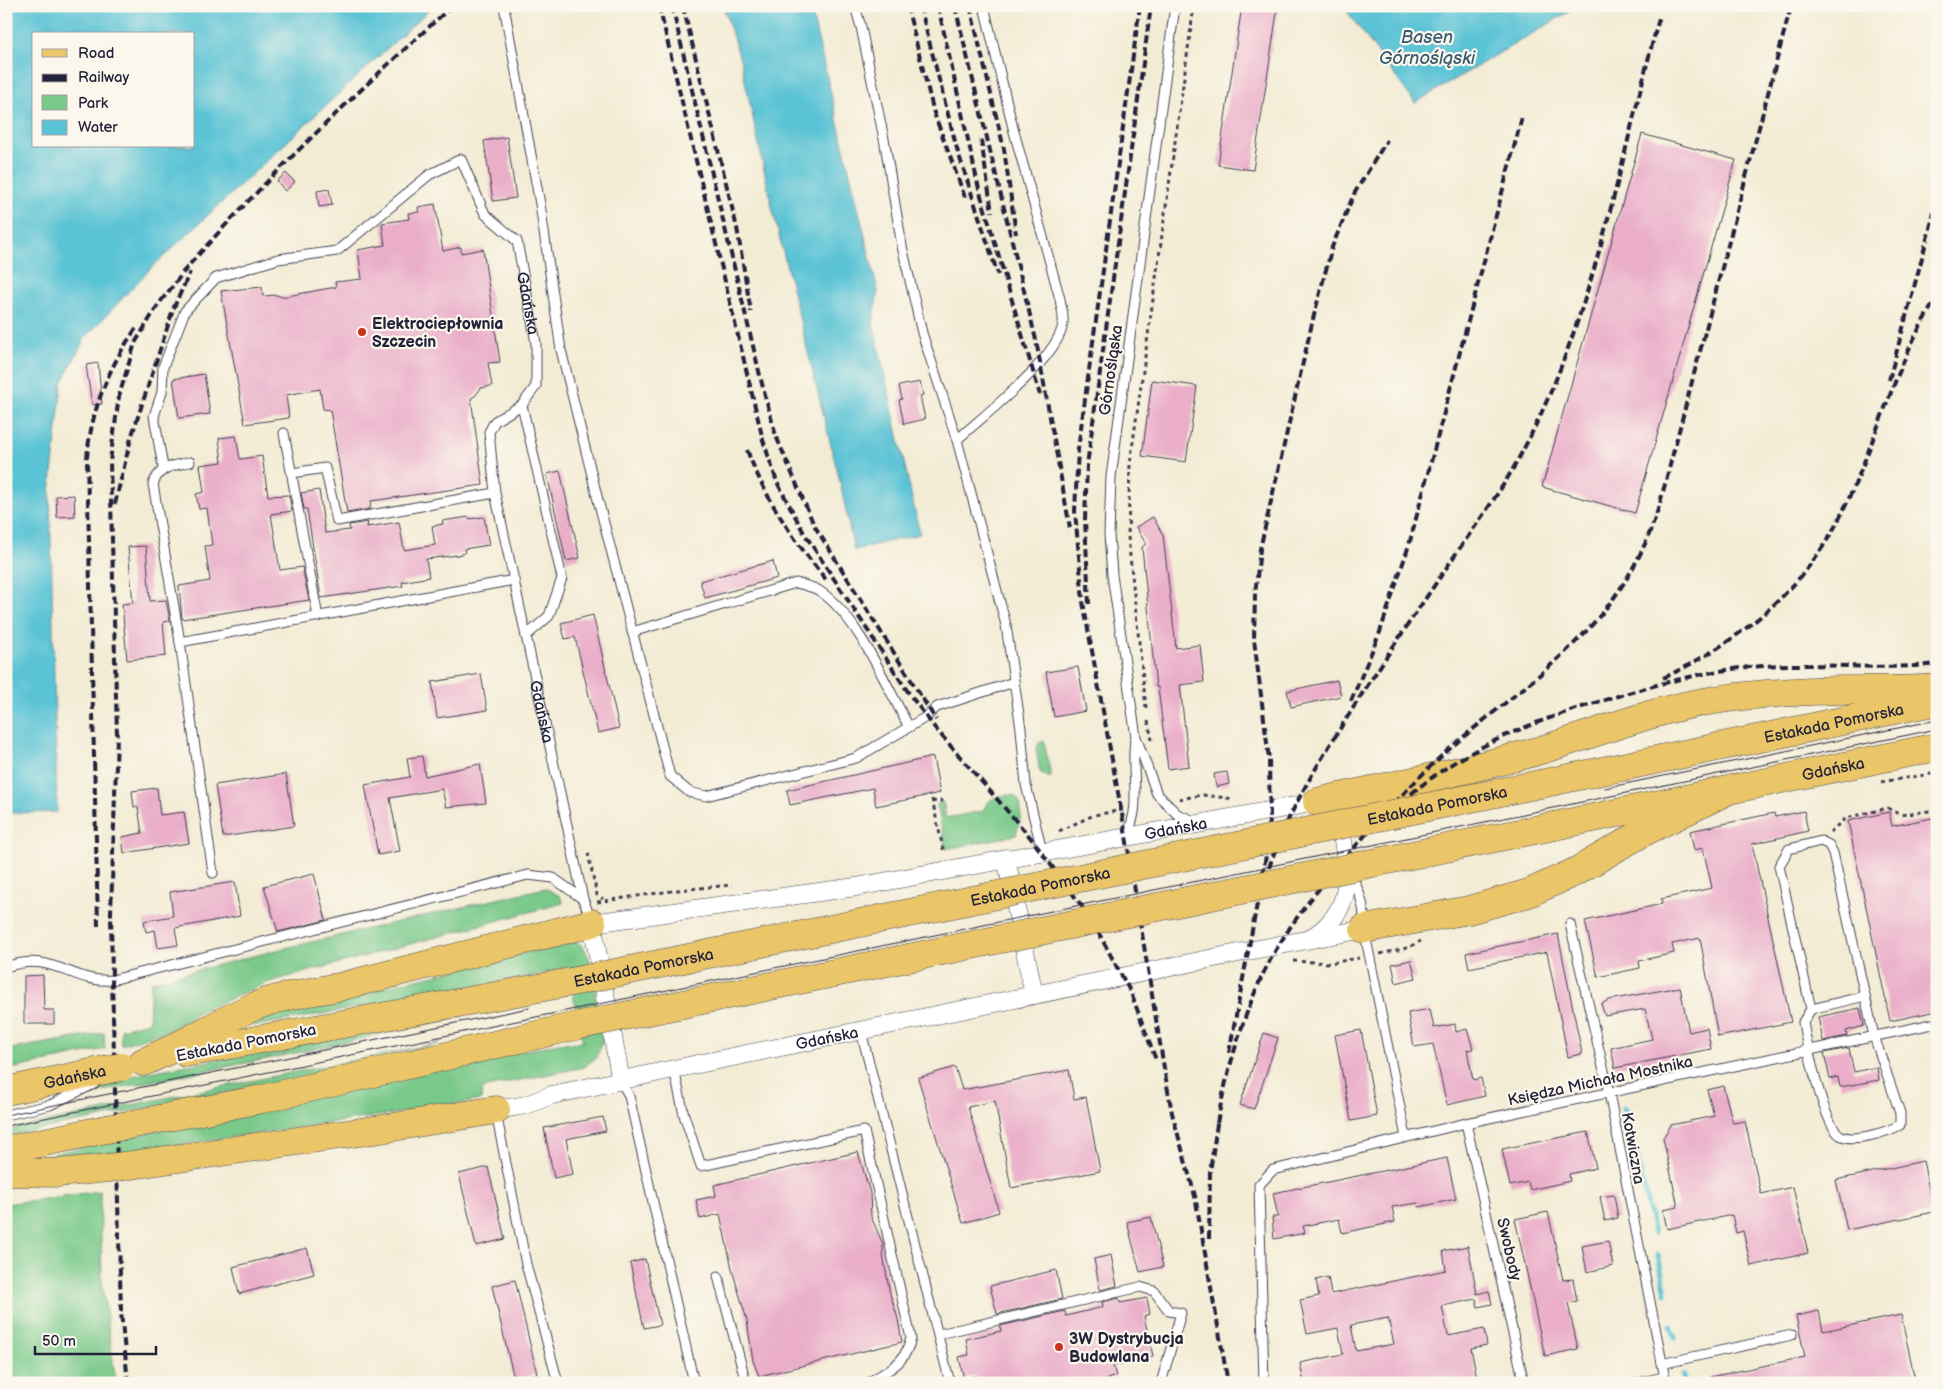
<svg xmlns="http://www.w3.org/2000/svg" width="1943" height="1389" font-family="'Balsamiq Sans',sans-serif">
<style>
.green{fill:#79c98a;stroke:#4e7662}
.water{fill:#5ac3d5;stroke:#3e7288;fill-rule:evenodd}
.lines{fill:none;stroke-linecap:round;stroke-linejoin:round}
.stream{stroke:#5ac3d5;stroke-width:5}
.building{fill:#eaaec9;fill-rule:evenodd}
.service-casing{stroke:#414052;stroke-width:11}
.minor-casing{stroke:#414052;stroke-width:19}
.primary-casing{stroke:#414052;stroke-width:29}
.path{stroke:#414052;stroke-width:3;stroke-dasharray:4 4;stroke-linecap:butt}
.service{stroke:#fff;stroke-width:9}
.minor{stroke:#fff;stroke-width:18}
.primary{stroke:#ebc669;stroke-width:28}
.tram{stroke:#22223b;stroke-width:1}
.rail{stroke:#22223b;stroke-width:4;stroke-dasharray:8 4;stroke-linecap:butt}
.primary-bridge-casing{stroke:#414052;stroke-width:29;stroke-linecap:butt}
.primary-bridge{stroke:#ebc669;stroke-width:28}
.poi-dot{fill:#c8321e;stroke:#fbf7ec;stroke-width:2}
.labels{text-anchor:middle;stroke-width:4.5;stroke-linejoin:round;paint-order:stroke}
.street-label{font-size:16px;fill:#22223b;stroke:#fbf7ec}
.poi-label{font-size:16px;font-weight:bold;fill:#22223b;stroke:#fbf7ec;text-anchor:start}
.water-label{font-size:18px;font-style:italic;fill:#365a71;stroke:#fbf7ec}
</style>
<rect width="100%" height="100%" fill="#fbf7ec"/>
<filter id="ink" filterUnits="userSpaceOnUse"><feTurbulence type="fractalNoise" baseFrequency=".02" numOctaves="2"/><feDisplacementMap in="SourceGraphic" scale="10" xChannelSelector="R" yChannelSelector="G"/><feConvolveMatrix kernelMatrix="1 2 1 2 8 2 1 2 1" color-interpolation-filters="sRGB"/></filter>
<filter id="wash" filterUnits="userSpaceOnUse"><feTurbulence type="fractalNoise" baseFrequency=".0096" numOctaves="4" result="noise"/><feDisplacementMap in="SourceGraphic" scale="20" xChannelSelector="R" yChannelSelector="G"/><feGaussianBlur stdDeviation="1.12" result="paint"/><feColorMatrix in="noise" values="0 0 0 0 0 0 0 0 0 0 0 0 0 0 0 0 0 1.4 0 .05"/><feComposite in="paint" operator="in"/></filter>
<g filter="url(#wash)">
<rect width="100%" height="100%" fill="#f3ecd5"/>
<path class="green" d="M1044 741 1051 777H1048L1040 772 1036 749 1039 743Z
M1013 795C1027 804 1019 822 1016 835L946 849 937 804 943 802 946 818 983 811C988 797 1000 795 1013 795Z
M545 888 560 896 563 903 269 982 203 1010 167 1031 121 1045V1029L149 1022 151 982 281 949Z
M576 941 584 948 589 958 603 1038 597 1057 584 1067 486 1087 482 1091 481 1100 433 1108 124 1153 57 1160 33 1158 559 1043 583 1042 567 967 545 974 255 1026 252 1023 283 1011Z
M464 1016 277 1057 81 1095C118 1074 166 1070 209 1061 294 1045 379 1030 464 1016Z
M104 1033 105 1049 6 1070V1050Z
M440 1043 280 1082 6 1136V1130Z
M59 1093V1095L29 1107 27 1100Z
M100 1191 102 1283 116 1383H6V1204Z"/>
<path class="water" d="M6 6H433L148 271 85 338 62 383 50 492 57 812 6 813ZM34 34H194V146H34Z
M723 6H810L878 291 873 323 920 534 854 550 840 482 772 207 741 62Z
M1343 6H1579L1415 103Z"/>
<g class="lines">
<path class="stream" d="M1623 1108 1627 1111 1654 1233
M1658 1255 1666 1293
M1671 1325 1675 1338
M1683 1375 1684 1383"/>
</g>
<g id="blocks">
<path class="building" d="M1242 6H1278L1253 170 1218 165Z
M1642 134 1736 160 1635 513 1542 487Z
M507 137 516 198 493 201 484 141Z
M286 173 295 182 285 191 277 181Z
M329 189 332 205 319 207 317 191Z
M435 204 443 251 461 247V253L483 249 500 362 488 363 492 386 481 388 475 396 471 398 483 485 371 501 370 509 347 513 330 410 323 409 320 389 286 395 289 418 245 424 221 291 262 287 263 296 277 295 282 297 336 287 335 282 362 279 358 250 385 245 382 223 409 219 408 213 419 212 418 207Z
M98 363 102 404 92 405 86 365Z
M204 374 210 414 179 418 173 379Z
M1152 380 1197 386 1186 462 1142 456Z
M920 382 923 395 920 396 925 419 904 424 899 400 902 399 899 386Z
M236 436 240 459 262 456 268 496 289 495 292 511 271 514 280 570 302 567 309 600 182 619 179 586 210 581 205 546 212 545 207 508 199 509 196 494 204 492 200 465 222 462 219 438Z
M560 471 580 558 566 561 547 474Z
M319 490 325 533 350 530 349 525 368 522 367 527 399 522 404 550 435 545 432 526 443 524 442 521 469 517V519L484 517 489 545 464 549 465 553 458 555 426 559 429 577 402 582 403 586 321 598 307 509H304L301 493Z
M74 495 75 516 57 517 56 496Z
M1153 517 1163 535 1176 648 1200 645 1204 682 1180 685 1189 766 1168 769 1158 687H1156L1142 547 1146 544 1136 527Z
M146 546 150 601 166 600 170 621 163 622 166 656 127 660 122 604 133 603 128 547Z
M773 561 777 578 705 598 700 581Z
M593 615 619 728 598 733 575 637 565 639 561 623Z
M1078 667 1086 711 1054 717 1046 672Z
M481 674 487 710 437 718 432 682Z
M1337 680 1341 696 1291 707 1287 691Z
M422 756 425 776 480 764 486 803 446 807 442 789 390 798 400 851 378 855 365 785 410 777 407 758Z
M933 757 940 793 876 806 873 788 790 805 787 790Z
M1227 772 1229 784 1216 787 1214 774Z
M286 774 294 826 223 837 215 785Z
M157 788 160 815 184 812 189 843 124 853 122 837 142 833 138 807H134L132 791Z
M1804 811 1808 831 1752 844 1791 1022 1718 1037 1700 938 1672 944 1674 953 1639 961 1640 968 1598 977 1585 921 1662 904 1661 899 1712 888 1703 848 1694 850 1690 831 1774 813 1775 817Z
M1889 812 1892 826 1937 817V1011L1890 1021 1848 821Z
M314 874 326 920 278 932 264 886Z
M235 882 240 916 175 928 178 945 158 948 155 930 146 932 144 921 173 916 170 892Z
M1558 934 1582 1054 1568 1057 1547 952 1469 968 1466 953Z
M1411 960 1416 978 1396 983 1392 964Z
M43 975 44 1010H54V1024H24V976Z
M1680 987 1689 1032 1707 1028 1711 1049 1615 1068 1611 1048 1652 1039 1645 1009 1605 1016 1601 1004 1609 1000Z
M1860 1008 1864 1026 1846 1031 1847 1036 1823 1041 1818 1017Z
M1430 1009 1434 1028 1455 1024 1456 1032 1467 1029 1473 1049 1467 1050 1473 1080 1481 1078 1485 1096 1447 1105 1433 1044 1414 1047 1408 1013Z
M1361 1030 1377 1116 1351 1121 1335 1035Z
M1264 1033 1278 1038 1254 1109 1240 1105Z
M1849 1048 1854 1072 1877 1067 1879 1080 1840 1087 1838 1077 1830 1079 1824 1053Z
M955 1067 962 1090 1069 1070 1074 1099 1086 1097 1100 1171 1011 1188 995 1101 968 1107 999 1212 963 1223 918 1078Z
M1723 1086 1733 1123 1745 1121 1761 1194 1793 1187 1808 1253 1751 1266 1743 1231 1736 1233 1732 1215 1667 1229 1663 1210 1678 1207 1663 1138 1671 1125 1714 1116 1707 1090Z
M603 1117 606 1131 566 1139 573 1174 554 1178 544 1128Z
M1588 1132 1596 1168 1569 1174 1570 1181 1530 1190 1528 1182 1510 1186 1502 1149Z
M858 1152 870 1193 871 1217 883 1244V1255L890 1294 898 1319 902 1342 759 1376 753 1361 747 1320 733 1273 720 1214 700 1219 696 1200 716 1196 714 1185Z
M1447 1158 1456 1199 1419 1207 1418 1203 1392 1207 1395 1222 1342 1233 1339 1219 1303 1226 1305 1233 1274 1239 1272 1217H1278L1273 1193Z
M1923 1161 1934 1212 1847 1230 1836 1180Z
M488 1167 505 1239 476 1246 459 1174Z
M1614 1195 1618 1218 1605 1221 1600 1197Z
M1548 1212 1563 1280 1573 1279 1577 1301 1568 1303 1578 1349 1545 1356 1515 1219Z
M1151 1217 1163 1267 1140 1272 1127 1222Z
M1608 1241 1613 1266 1587 1272 1582 1246Z
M1468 1246 1477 1294 1489 1291 1492 1304 1478 1307 1476 1299 1442 1306 1448 1336 1484 1329 1487 1345 1471 1348 1478 1383H1304L1300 1363 1343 1354 1338 1328 1307 1334 1300 1300 1319 1296 1316 1280 1328 1277 1331 1294 1446 1270 1443 1251ZM1388 1318 1394 1344 1356 1351 1351 1325Z
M307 1248 314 1274 239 1294 233 1267Z
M1111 1255 1117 1286 1100 1290 1094 1259Z
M645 1259 660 1325 644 1328 630 1263Z
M1056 1270 1062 1299 997 1314 990 1286Z
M515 1280 537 1374 514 1379 492 1286Z
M1119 1298 1120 1303 1147 1298 1150 1314 1144 1316 1153 1356 1113 1366 1116 1376 1107 1379 1108 1383H976L975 1376 964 1379 959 1357 969 1355 966 1339 1001 1331 1000 1326 1065 1311 1066 1316 1103 1307 1102 1302Z
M1819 1311 1823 1331 1901 1315 1915 1380 1903 1383H1711L1710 1377 1805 1357 1796 1316Z"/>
</g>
</g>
<g filter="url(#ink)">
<use href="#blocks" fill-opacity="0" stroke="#414052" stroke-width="1"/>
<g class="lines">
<defs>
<g id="service">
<path d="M504 6 540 204 561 350 598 500 670 776 689 792 706 796 856 758 926 717 937 707 1014 682"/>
<path d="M855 6 861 27 885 144 902 246 922 333 957 440 1006 625 1021 729 1026 785 1042 851"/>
<path d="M1175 6 1111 477 1109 535 1112 575 1136 737 1157 794 1177 814 1197 822"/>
<path d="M522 405 562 578 549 616 526 636"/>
<path d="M284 433 318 617"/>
<path d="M957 440C984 415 1060 357 1063 323 1064 315 1061 307 1060 299L1013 128 984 6"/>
<path id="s1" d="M163 467 154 416 162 392 163 367 185 311 216 278 278 259 337 251 429 175 461 159 485 214 517 241 536 343V386L522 405 495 421 489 432 495 493 583 899 591 920"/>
<path d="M292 473 325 468 337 521 495 493"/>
<path d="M632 632 796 583C804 585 814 587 821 592 858 617 887 687 909 727"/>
<path d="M180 642 153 484C160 466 172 466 190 462"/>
<path d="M1126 836C1143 806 1130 775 1135 740"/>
<path d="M1821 841 1829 845 1833 853 1874 1036 1900 1113V1125C1887 1132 1853 1143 1840 1135 1824 1126 1806 1042 1803 1022L1811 1009 1779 866 1789 849Z"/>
<path d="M1349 872C1360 890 1366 908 1364 929L1406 1137"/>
<path d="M213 873 180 642 514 580"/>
<path d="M1570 924 1609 1093 1666 1383"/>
<path d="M6 967C54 950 71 984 112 980L528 875 553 878 583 899"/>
<path d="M1811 1009 1865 996"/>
<path d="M861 1031 950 1383"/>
<path d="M674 1069 684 1115 701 1166 864 1131 911 1338C905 1364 891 1368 870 1382"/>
<path d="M621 1081 629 1096 694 1383"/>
<path d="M496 1113 526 1264 558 1383"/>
<path d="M6 1115 50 1105 94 1084"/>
<path d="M1466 1123 1524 1383"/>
<path d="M718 1276 746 1383"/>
<path d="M939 1334 1140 1287 1154 1291 1169 1311 1181 1313 1161 1383"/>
<path d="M1661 1364 1792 1335"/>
<path d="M1264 1383 1259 1185 1273 1170 1466 1123 1937 1023"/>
<path d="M1637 1383 1664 1377"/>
</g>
<g id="minor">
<path d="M1006 858 1034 995"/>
<path d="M1311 938C1347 915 1351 885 1344 847 1342 836 1341 826 1336 817"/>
<path id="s2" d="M621 1081 592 923 856 887 1317 802"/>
<path id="s3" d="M496 1110 526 1105 552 1095 674 1069 1248 951 1364 929"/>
</g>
<g id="primary">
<path id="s4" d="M1545 783 1933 702"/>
<path d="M1317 802C1389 785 1462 773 1534 752 1594 735 1653 709 1715 700 1758 693 1803 691 1846 690 1877 689 1906 691 1937 688"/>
<path id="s5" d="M1554 826 1937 747"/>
<path d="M1364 929 1469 910 1529 893 1575 872 1644 832 1731 789"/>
<path d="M186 1053 571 982"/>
<path d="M143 1062C181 1047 215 1023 253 1007 280 996 310 992 339 987L592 923"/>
<path id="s6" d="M6 1091 105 1070"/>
<path d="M123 1126 262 1099 580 1025"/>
<path d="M6 1150 107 1129"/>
<path d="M124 1166 381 1129 496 1110"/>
<path d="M6 1172 58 1173 108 1168"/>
</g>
</defs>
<use href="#service" class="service-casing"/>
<use href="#minor" class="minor-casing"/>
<use href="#primary" class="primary-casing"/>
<path class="path" d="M1146 708 1128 537 1130 464 1194 6
M1148 721 1152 740
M1881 782 1937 773
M932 799 944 853
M1179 799 1203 795 1234 799
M932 802 940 800 943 802
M1059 831 1094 815 1123 810
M1830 832 1846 818 1888 808 1900 815 1937 810
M588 853 597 895 603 899
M597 902 678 890 732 885
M1380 954 1407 948 1421 941
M1293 961 1330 963 1359 958"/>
<use href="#service" class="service"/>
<use href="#minor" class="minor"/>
<use href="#primary" class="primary"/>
<path class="tram" d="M1605 788 1937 720
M6 1115 529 1008
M6 1126 1937 729"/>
<path class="rail" d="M659 6 763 440 777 482 804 533 910 695 935 728 1030 837 1090 917 1131 993 1156 1060
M672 6 763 388 776 436 814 525 936 720
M683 6 737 228 751 312
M907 6 934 113 966 200
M920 6 957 149 998 275
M938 6 979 189 1040 395
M955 6 1036 340 1070 528
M970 6 1004 149 1016 234
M1140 6 1078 449 1075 511 1083 602 1126 836 1165 1074 1172 1113 1195 1196 1216 1316
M981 140 992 212
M182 273C266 178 358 91 452 6
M1889 380 1937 202
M747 450C766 500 794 541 828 582
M115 504 131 438 174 307 190 272
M1089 604 1085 520 1087 465 1151 6
M1663 678C1737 643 1801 593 1839 519 1855 488 1867 454 1880 421 1896 379 1912 336 1937 298
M1351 701 1380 632 1409 545 1522 117
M1411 794C1473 742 1541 719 1618 696 1666 682 1713 669 1763 666 1821 662 1879 671 1937 664
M1269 868C1283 824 1306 784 1330 745 1369 681 1411 620 1453 558 1476 524 1502 491 1521 454 1594 318 1619 163 1660 15
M98 926 87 458C91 410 109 366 137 327
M1229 1053 1266 856 1270 820 1269 759 1254 639 1255 595 1260 549 1313 319 1332 247 1354 194 1387 140
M1217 1123C1227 1072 1242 1017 1265 970 1291 918 1330 875 1368 832 1394 804 1419 776 1447 751 1538 672 1623 627 1660 503L1791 6
M1209 1239 1210 1172 1218 1117
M1215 1309 1228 1383
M128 1383 121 1312 112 980 111 912 117 736 110 461 119 396 135 343 158 305 186 269"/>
<defs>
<g id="primary-bridge">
<path id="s7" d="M571 982 1545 783"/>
<path d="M580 1025 1554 826"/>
<path d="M105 1070 121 1067"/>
<path d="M107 1129 123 1126"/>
<path d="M108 1168 124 1166"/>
</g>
</defs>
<use href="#primary-bridge" class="primary-bridge-casing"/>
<use href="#primary-bridge" class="primary-bridge"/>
</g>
</g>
<g class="poi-dot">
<circle cx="362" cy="332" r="5"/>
<circle cx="1059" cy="1347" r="5"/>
</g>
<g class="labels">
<g class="street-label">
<text dy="6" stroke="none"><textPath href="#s1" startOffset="652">Gdańska</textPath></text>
<text transform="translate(1110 370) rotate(-82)" y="6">Górnośląska</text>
<text dy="6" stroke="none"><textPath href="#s1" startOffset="1088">Gdańska</textPath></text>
<text dy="6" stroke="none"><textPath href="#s4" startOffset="295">Estakada Pomorska</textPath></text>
<text dy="6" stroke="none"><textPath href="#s5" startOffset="285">Gdańska</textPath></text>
<text dy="6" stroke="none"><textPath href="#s7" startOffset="884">Estakada Pomorska</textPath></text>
<text dy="6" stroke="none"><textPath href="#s2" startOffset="752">Gdańska</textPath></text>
<text dy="6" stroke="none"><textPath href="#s7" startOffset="479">Estakada Pomorska</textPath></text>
<text dy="6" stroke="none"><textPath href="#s7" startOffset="74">Estakada Pomorska</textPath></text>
<text dy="6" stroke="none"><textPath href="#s3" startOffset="339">Gdańska</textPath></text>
<text transform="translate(246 1042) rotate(-11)" y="6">Estakada Pomorska</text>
<text dy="6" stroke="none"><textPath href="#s6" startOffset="70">Gdańska</textPath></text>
<text transform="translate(1600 1080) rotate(-12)" y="6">Księdza Michała Mostnika</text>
<text transform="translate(1634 1148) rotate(80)" y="6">Kotwiczna</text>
<text transform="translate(1510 1249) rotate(77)" y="6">Swobody</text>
</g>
<g class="poi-label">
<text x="372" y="329">Elektrociepłownia<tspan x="372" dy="18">Szczecin</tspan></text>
<text x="1069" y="1344">3W Dystrybucja<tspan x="1069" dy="18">Budowlana</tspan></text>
</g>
<g class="water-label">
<text x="1427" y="43">Basen<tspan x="1427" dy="21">Górnośląski</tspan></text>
</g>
</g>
<rect width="1943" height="1389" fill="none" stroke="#fbf7ec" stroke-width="25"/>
<rect x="32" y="32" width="162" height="115" fill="#fbf7ec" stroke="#a4a2a5"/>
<rect x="42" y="49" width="25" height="8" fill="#ebc669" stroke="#a4a2a5"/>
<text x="78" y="58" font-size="15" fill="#22223b">Road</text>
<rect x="42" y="74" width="25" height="8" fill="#22223b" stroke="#a4a2a5"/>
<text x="78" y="82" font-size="15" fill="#22223b">Railway</text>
<rect x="42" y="95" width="25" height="15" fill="#79c98a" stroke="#a4a2a5"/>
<text x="78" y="108" font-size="15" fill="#22223b">Park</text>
<rect x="42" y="120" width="25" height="15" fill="#5ac3d5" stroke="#a4a2a5"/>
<text x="78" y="132" font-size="15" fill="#22223b">Water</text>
<path d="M35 1346v8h121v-8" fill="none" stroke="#22223b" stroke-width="2.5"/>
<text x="42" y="1346" font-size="15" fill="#22223b" stroke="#fbf7ec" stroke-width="4" paint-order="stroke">50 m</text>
</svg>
